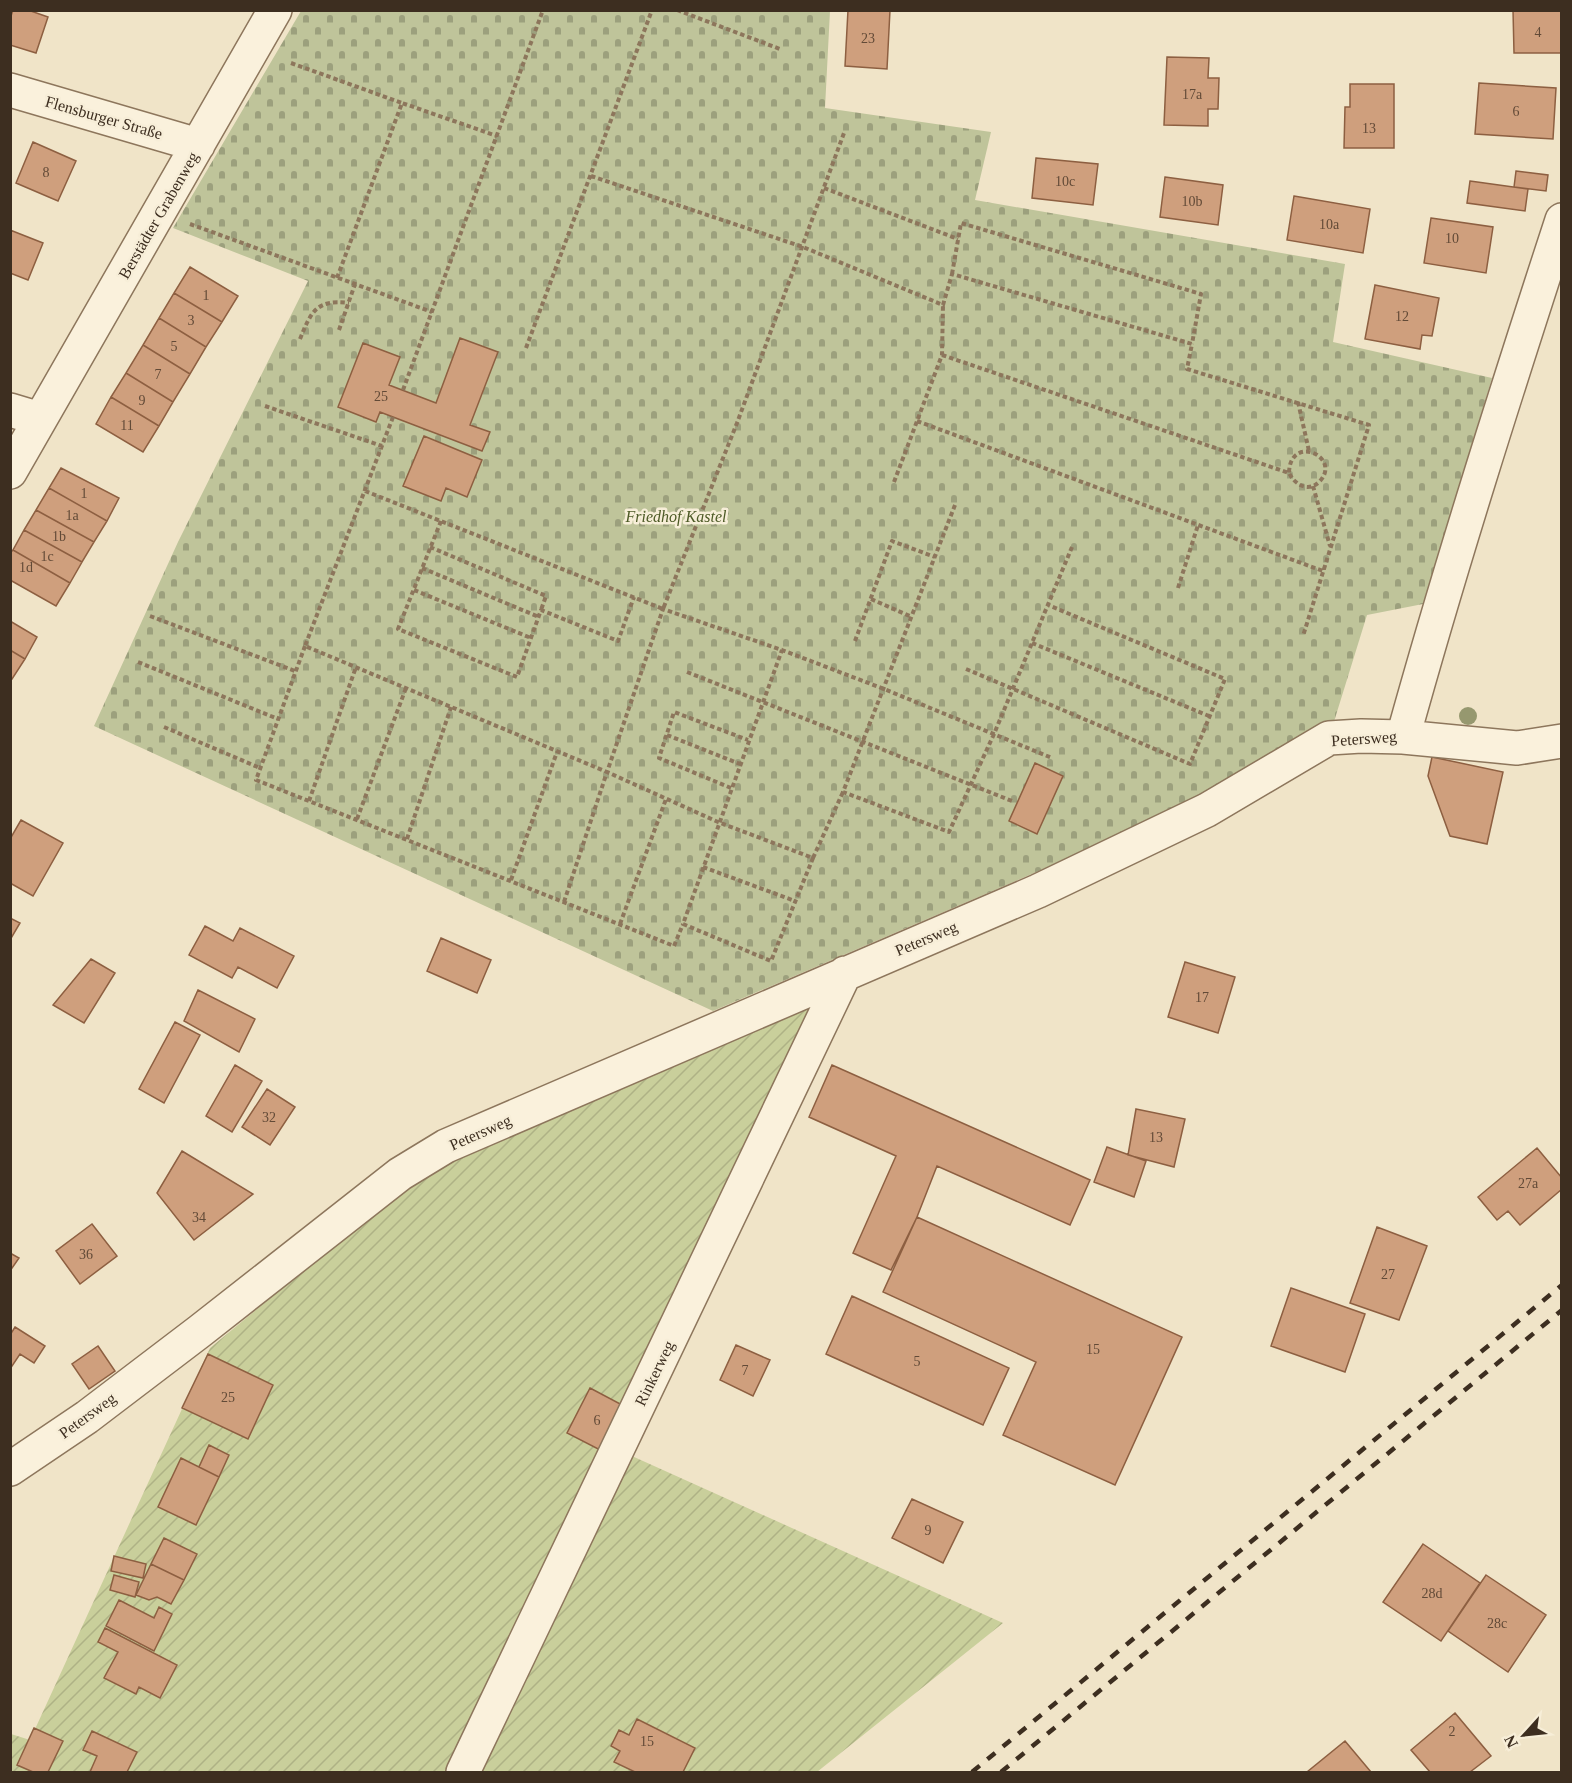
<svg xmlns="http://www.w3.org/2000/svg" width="1572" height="1783" font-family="Georgia,serif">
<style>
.cemetery{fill:url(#cemetery-stones)}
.garden{fill:url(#garden-furrows)}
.building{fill:#cf9f7d;stroke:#8d5f41;stroke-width:1.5}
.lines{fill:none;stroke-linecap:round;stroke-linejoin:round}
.street-casing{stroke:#8d765c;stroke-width:36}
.path{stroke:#8d765c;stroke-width:4;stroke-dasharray:4.5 3;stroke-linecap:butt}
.street{stroke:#faf1dc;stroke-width:33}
.rail{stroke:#3d2e20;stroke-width:4.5;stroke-dasharray:10 10;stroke-linecap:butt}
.tree{fill:#96986f}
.labels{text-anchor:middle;stroke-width:5;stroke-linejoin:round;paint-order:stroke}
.number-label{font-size:14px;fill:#624a37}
.street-label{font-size:16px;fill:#3d2e20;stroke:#f7eed8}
.park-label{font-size:16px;font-style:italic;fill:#4d5a26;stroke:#f7eed8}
</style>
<defs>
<pattern id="cemetery-stones" width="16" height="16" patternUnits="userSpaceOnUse" patternTransform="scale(1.5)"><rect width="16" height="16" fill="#bfc49a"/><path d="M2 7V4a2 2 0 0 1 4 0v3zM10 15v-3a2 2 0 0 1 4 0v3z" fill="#9ca07d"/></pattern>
<pattern id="garden-furrows" width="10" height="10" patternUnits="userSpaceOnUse" patternTransform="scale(1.5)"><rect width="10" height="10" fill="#c9cf9b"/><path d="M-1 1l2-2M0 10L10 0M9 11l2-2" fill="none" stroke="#aeb285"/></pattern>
</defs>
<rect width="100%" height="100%" fill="#f0e4c8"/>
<path class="cemetery" d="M301 11H830L825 108 991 132 975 200 1345 264 1333 342 1492 378 1423 604 1367 615 1332 728 1202 797 1041 870 713 1011 94 726 178 542 308 281 173 228Z"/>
<path class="garden" d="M822 997 623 1452 1003 1623 817 1772H11V1734L30 1740 210 1348 408 1184 455 1161Z"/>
<path class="building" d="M13 10H28L48 17 36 53 10 45V19Z
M848 10H890L887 69 845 66Z
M1513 10H1562V53H1514Z
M1167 57 1209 58 1208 78H1219L1218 109H1208V126L1164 125Z
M1479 83 1556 88 1553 139 1475 134Z
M1350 84H1394V148H1344L1345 107H1350Z
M33 142 76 161 58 201 16 183Z
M1036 158 1098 164 1093 205 1032 198Z
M1516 171 1548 175 1546 191 1514 187Z
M1165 177 1223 185 1218 225 1160 217Z
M1470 181 1528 189 1525 211 1467 203Z
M1294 196 1370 209 1363 253 1287 240Z
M1431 218 1493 227 1486 273 1424 263Z
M10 230 43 243 28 280 10 273Z
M190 267 238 296 222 322 174 293Z
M1375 285 1439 298 1432 336 1422 335 1420 349 1365 339Z
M174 293 222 322 206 347 159 318Z
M159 318 206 347 190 374 143 345Z
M460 338 498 352 470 425 490 432 482 451 380 412 376 422 338 407 363 343 400 357 389 385 436 403Z
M143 345 190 374 173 402 126 373Z
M126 373 173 402 159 426 111 397Z
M111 397 159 426 143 452 96 424Z
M424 436 482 460 467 497 446 488 441 501 403 486Z
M61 468 119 498 107 521 49 488Z
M49 488 107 521 94 542 36 510Z
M36 510 94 542 82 562 24 530Z
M24 530 82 562 70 583 13 550Z
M13 550 70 583 56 606 10 580V553Z
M10 621 37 637 25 659 10 650Z
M10 650 25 659 12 679 10 678Z
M1432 757 1503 772 1487 844 1450 836 1428 776Z
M1035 763 1063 776 1037 834 1009 821Z
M21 820 63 843 33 896 10 883V839Z
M10 918 20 923 10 940Z
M205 926 233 941 240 928 294 956 277 988 238 967 232 978 189 955Z
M441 938 491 960 477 993 427 971Z
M91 959 115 973 84 1023 53 1005Z
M1185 962 1235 977 1218 1033 1168 1017Z
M198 990 255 1019 239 1052 184 1021Z
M175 1022 200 1035 164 1103 139 1089Z
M235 1065 262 1081 232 1132 206 1116Z
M832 1065 1090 1180 1070 1225 937 1166 917 1217 891 1270 853 1253 896 1156 809 1117Z
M267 1089 295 1107 270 1145 242 1127Z
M1136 1109 1185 1119 1174 1167 1128 1155Z
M1107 1147 1146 1161 1134 1197 1094 1182Z
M1537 1148 1562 1178V1189L1520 1225 1508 1211 1497 1220 1478 1197Z
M182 1151 253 1194 194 1240 157 1193Z
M917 1217 1182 1337 1115 1485 1003 1435 1036 1362 883 1292Z
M92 1224 117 1256 80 1284 56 1251Z
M1377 1227 1427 1246 1399 1320 1350 1303Z
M10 1253 19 1258 10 1271Z
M1291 1288 1365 1314 1345 1372 1271 1346Z
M852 1296 1009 1368 983 1425 826 1354Z
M15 1327 45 1346 34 1363 20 1354 10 1369V1335Z
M736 1345 770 1360 753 1396 720 1380Z
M98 1346 115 1371 89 1389 72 1364Z
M208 1354 273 1385 248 1439 182 1408Z
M590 1388 626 1407 604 1452 567 1433Z
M209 1445 229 1455 219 1477 199 1467Z
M181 1458 219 1477 196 1525 158 1507Z
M912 1499 963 1522 943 1563 892 1538Z
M164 1538 197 1554 184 1580 151 1564Z
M1423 1544 1480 1583 1441 1641 1383 1602Z
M114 1556 146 1564 143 1578 111 1571Z
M151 1564 184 1580 171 1604 157 1597 149 1600 136 1595Z
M114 1575 139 1582 135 1597 110 1590Z
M1486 1575 1546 1615 1508 1672 1448 1631Z
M119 1600 154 1618 159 1607 172 1614 154 1651 106 1626Z
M105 1628 177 1665 160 1698 139 1687 136 1694 104 1678 118 1652 98 1642Z
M1455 1713 1491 1756 1470 1772H1430L1411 1750Z
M637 1719 695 1748 683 1772H635L614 1762 620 1751 611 1746 619 1730 629 1735Z
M34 1728 63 1741 48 1772H33L17 1765Z
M92 1731 137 1752 127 1772H90L97 1756 83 1750Z
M1345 1741 1371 1772H1307Z"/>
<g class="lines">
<defs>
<path id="street" d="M10 90 198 145
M10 410 40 419
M10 472 275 10
M1403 737C1451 564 1506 392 1562 220
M10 1469 87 1417 200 1331 400 1174 446 1146 1038 891 1207 810 1329 738 1361 736 1403 737 1517 748 1562 741
M463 1772 845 973"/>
</defs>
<use href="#street" class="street-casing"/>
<path class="path" d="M677 10 780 49
M291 63 402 103
M591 176 803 247 943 305 952 274 1192 344 1187 369 1369 425 1303 636
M824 188 958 239
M190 224 432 312
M952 274 961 223 1201 294 1192 344
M337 278 402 103 497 136
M339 330 355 284
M300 339C311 312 316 299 349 303
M526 348 652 10
M942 355 1289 473C1295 485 1309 493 1320 481 1342 457 1290 433 1289 473
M403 390 543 10
M1298 402 1309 451
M265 406 382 446
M393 417 305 646 607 772 663 609 782 650 884 689 1052 758
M917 421 1323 571
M894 482 942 355 943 305
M1313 486 1330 546
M365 491 663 609 737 423 844 133
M955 505 843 792 949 832 994 734 1072 547
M441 521 398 629 517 677 541 610 618 641 634 597
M430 547 546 596 541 610
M422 568 539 617
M1178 588 1198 525
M414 590 531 638
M871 599 912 617
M150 616 295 671
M855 641 892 541 935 557
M1032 643 1209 716
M305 646 256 780 674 946 683 924
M138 662 278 719
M966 669 1190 764 1225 679 1048 605
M687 672 1012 801
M164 727 260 768
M667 735 740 764
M731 788 659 758 674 712 748 740
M309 801 356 667
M357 819 406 688
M407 839 451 707
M813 858 843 792
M703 867 795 901
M511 880 557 752
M564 902 607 772 718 822 813 858 771 961 683 924 782 650
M620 924 666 799"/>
<use href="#street" class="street"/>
<path class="rail" d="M972 1772 1562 1285
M1001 1772 1562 1310"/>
</g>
<circle class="tree" cx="1468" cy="716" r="9"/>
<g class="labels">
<g class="number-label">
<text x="1538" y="37">4</text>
<text x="868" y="43">23</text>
<text x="1192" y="99">17a</text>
<text x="1516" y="116">6</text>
<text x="1369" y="133">13</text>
<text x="46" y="177">8</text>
<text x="1065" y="186">10c</text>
<text x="1192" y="206">10b</text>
<text x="1329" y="229">10a</text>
<text x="1452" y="243">10</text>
<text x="206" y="300">1</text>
<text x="1402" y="321">12</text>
<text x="191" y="325">3</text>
<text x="174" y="351">5</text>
<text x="158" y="379">7</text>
<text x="381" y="401">25</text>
<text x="142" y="405">9</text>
<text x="127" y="430">11</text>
<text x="84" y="498">1</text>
<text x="72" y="520">1a</text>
<text x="59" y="541">1b</text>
<text x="47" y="561">1c</text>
<text x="26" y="572">1d</text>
<text x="1202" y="1002">17</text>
<text x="269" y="1122">32</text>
<text x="1156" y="1142">13</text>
<text x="1528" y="1188">27a</text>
<text x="199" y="1222">34</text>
<text x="86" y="1259">36</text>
<text x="1388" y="1279">27</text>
<text x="1093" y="1354">15</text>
<text x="917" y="1366">5</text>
<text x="745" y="1375">7</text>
<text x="228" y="1402">25</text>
<text x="597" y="1425">6</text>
<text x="928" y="1535">9</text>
<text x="1432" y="1598">28d</text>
<text x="1497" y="1628">28c</text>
<text x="1452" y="1736">2</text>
<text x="647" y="1746">15</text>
</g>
<g class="street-label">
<text transform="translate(104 117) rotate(16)" y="6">Flensburger Straße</text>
<text transform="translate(158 215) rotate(-60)" y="6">Berstädter Grabenweg</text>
<text transform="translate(1364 738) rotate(-4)" y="6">Petersweg</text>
<text transform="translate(926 938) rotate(-23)" y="6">Petersweg</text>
<text transform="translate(480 1132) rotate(-24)" y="6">Petersweg</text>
<text transform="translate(654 1373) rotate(-64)" y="6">Rinkerweg</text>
<text transform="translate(87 1415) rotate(-36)" y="6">Petersweg</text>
</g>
<g class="park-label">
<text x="676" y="522">Friedhof Kastel</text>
</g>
</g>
<rect width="1572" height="1783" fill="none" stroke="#3d2e20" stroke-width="24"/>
<g transform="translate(1524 1735) rotate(243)" stroke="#f7eed8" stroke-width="4.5" paint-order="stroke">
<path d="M0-4.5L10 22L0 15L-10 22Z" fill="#3d2e20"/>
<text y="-9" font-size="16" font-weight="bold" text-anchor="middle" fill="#3d2e20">N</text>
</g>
</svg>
